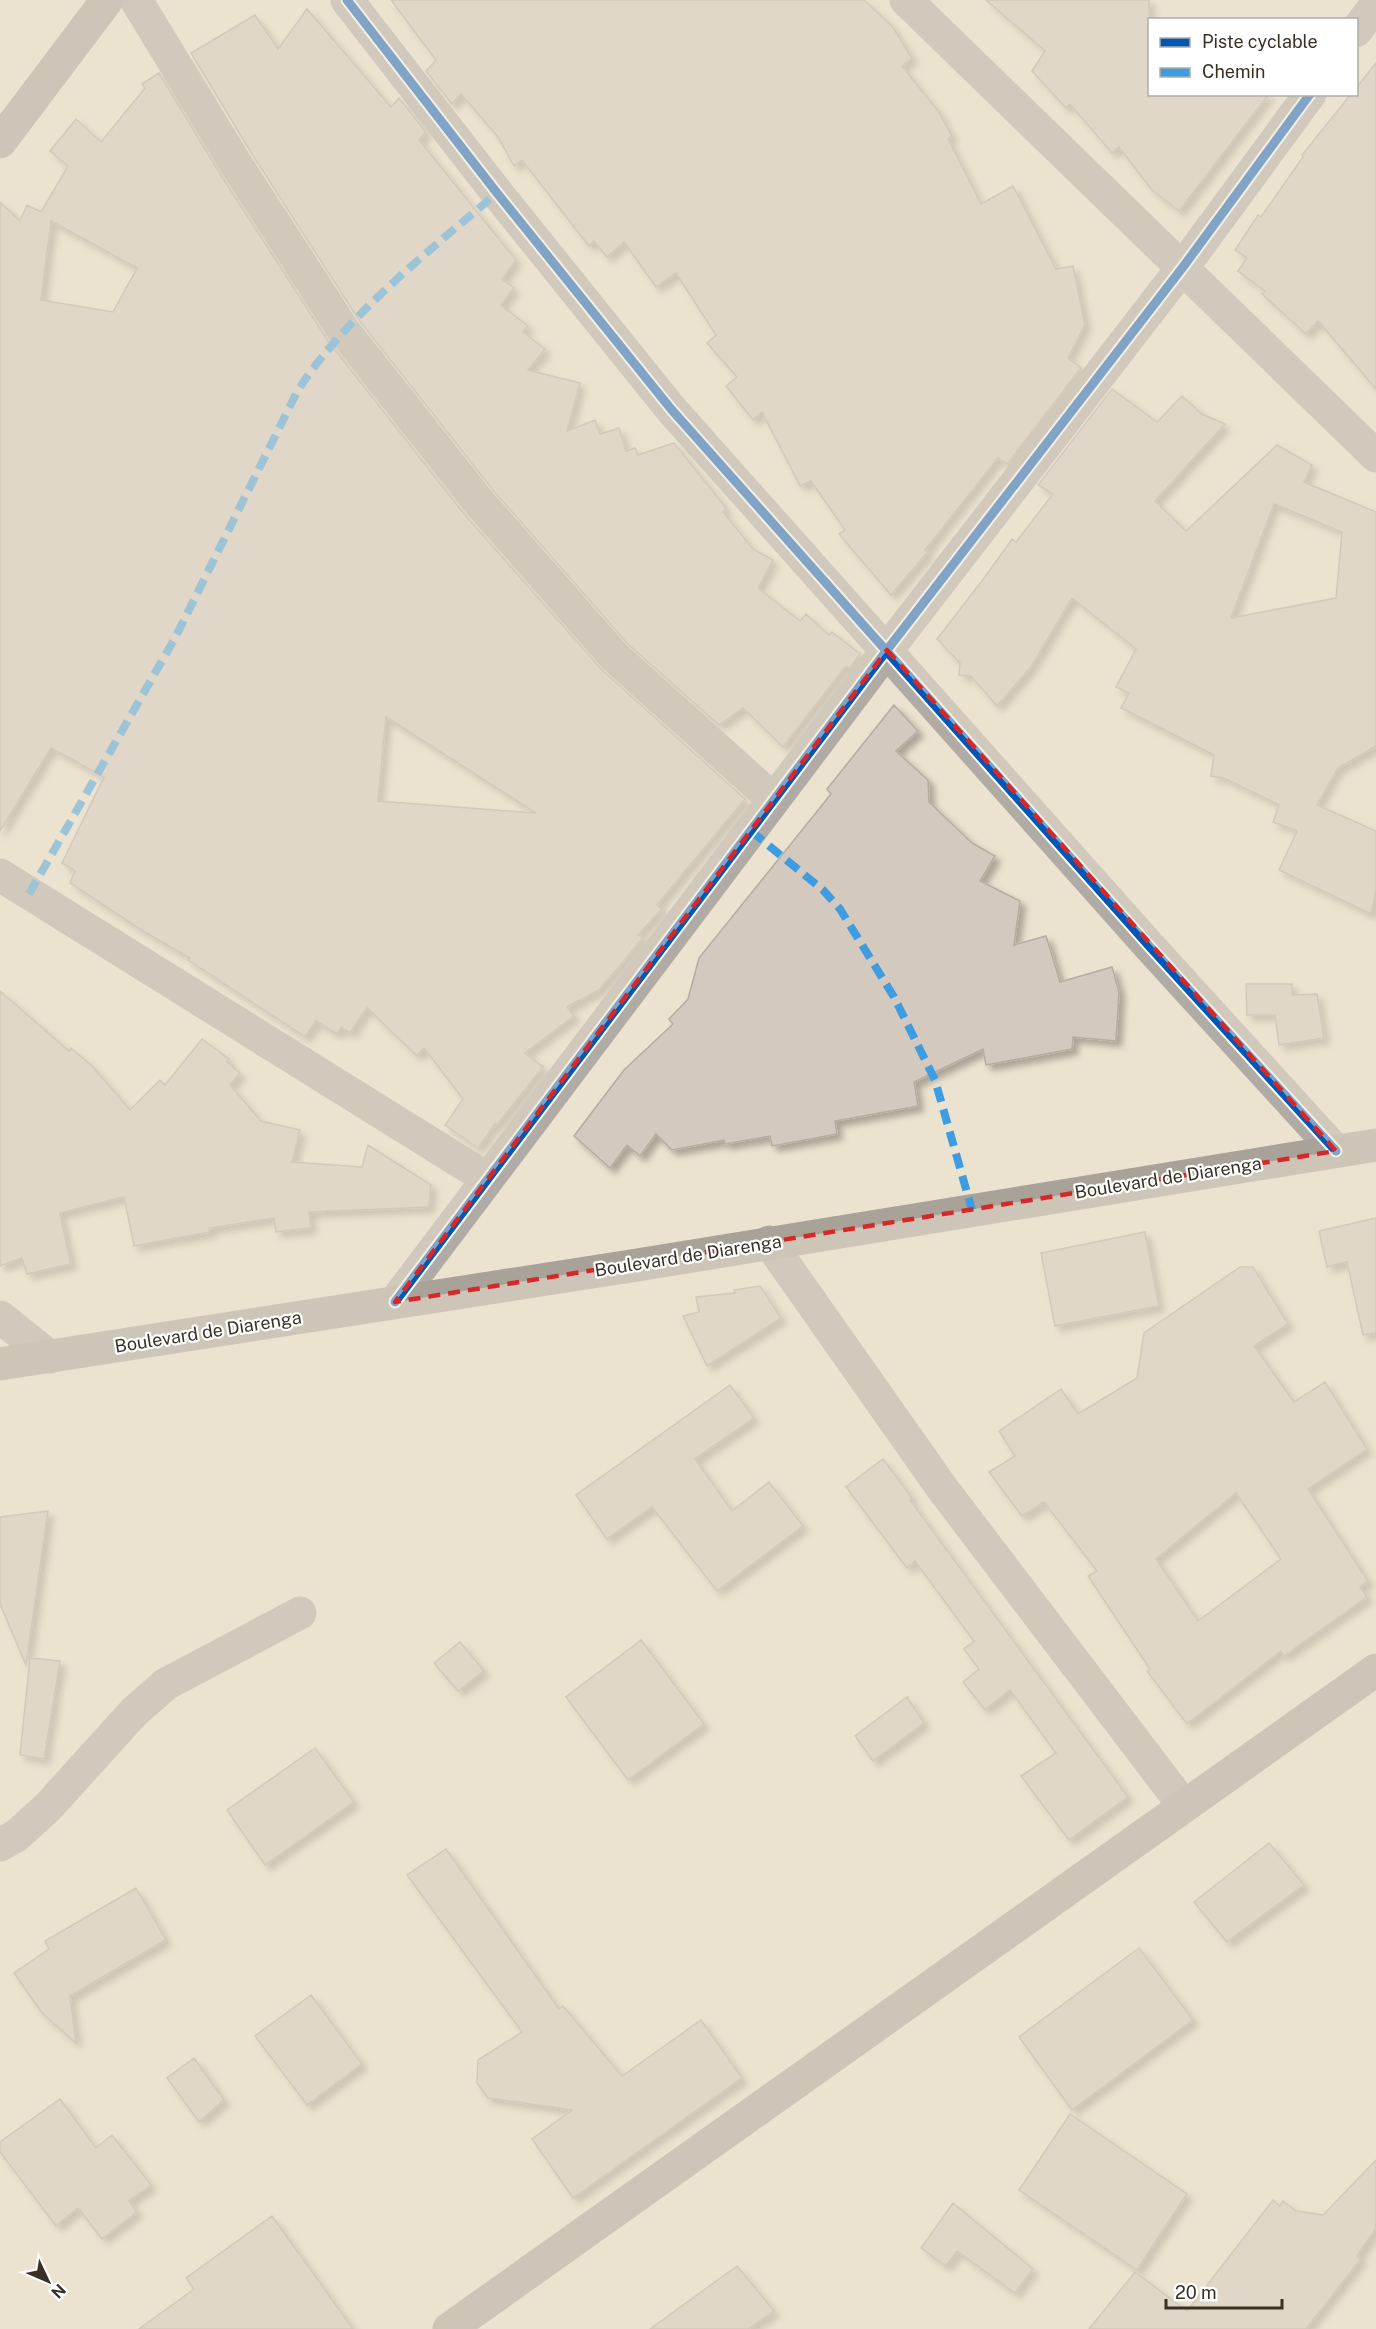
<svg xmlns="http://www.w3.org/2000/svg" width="1376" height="2329" font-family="'Public Sans',sans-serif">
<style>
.building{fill:#d4c9be;stroke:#b7aca1;stroke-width:1.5;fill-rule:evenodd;filter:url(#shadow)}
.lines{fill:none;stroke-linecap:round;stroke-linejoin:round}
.minor{stroke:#b0aca5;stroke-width:33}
.major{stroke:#a9a299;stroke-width:33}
.quiet{stroke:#3e9de0;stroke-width:8;stroke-dasharray:15 8;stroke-linecap:butt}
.cycleway-casing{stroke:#fff;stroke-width:13}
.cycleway{stroke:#0057b8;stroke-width:9}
.marked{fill:none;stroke:#d62828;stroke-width:4.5;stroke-dasharray:12 8;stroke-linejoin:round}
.labels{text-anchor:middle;stroke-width:4.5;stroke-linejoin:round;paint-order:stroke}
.street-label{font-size:18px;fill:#383124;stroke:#fff}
</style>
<defs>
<filter id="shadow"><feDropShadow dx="5.5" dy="5.5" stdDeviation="3" flood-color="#0004"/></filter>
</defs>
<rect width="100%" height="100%" fill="#ebe2cf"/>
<path class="building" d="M391 0H864L892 26 912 58 902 66 938 111 952 136 948 139 981 204 1013 186 1056 269 1073 266 1085 325 1068 358 1081 368 1007 464 998 458 925 550 928 552 891 595 839 534 845 530 811 481 800 486 762 412 753 420 726 386 737 377 707 343 716 335 676 273 656 287 624 242 607 257 594 241 589 246 522 160 514 166 498 137 461 94 452 104 426 71 436 60Z
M986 0H1149V94H1269L1179 211 1152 190 1119 147 1112 153 1070 104 1066 108 1032 71 1045 51Z
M307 9 391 107 399 98 426 132 419 140 516 260 502 279 514 288 501 305 528 326 523 332 545 349 528 370 580 383 567 431 595 420 600 434 619 428 626 451 635 448 638 455 674 443 726 508 723 512 753 549 773 560 758 588 800 621 806 614 829 635 832 632 860 654 850 668 845 667 783 747 743 708 719 725 628 644 493 490 359 320 252 154 191 53 255 15 278 49Z
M1376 63V389L1318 321 1306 334 1262 294 1265 291 1238 271 1247 258 1235 250 1258 215 1261 217 1303 157 1302 155 1351 94H1356V88Z
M159 73 220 174 328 341 464 514 601 669 745 799 657 905 662 909 638 935 643 937 624 961 599 990 567 1007 574 1016 525 1053 543 1067 496 1126 495 1124 478 1148 445 1125 463 1099 424 1048 417 1056 367 1008 350 1033 341 1027 337 1034 316 1021 305 1037 188 960 190 958 143 931 70 883 75 871 62 863 104 777 51 748 0 831V202L20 221 27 205 41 212 68 166 50 151 76 119 101 142 145 88 142 84ZM51 221 137 268 113 312 41 300ZM386 717 536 813 378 801Z
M1112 389 1157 422 1182 396 1202 414 1225 424 1155 501 1186 531 1277 445 1312 465 1304 482 1376 512V746L1338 768 1317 805 1376 831V892L1371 914 1279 870 1297 831 1273 822 1279 805 1224 778 1211 776 1214 755 1121 708 1129 693 1116 687 1136 649 1072 598 1031 667 997 706 971 676 959 675 960 663 937 639 982 581 1012 539 1016 542 1053 494 1038 485ZM1274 504 1342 532 1336 598 1231 618Z
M894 705 918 731 896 751 928 780 929 802 972 843 995 856 980 881 1020 901 1014 945 1046 936 1060 982 1112 967 1119 992 1116 1041 1073 1037 1072 1049 986 1065 983 1049 914 1082 918 1106 835 1121 837 1134 772 1146 770 1136 725 1144 724 1140 672 1150 656 1134 640 1156 627 1145 610 1168 574 1136 624 1070 673 1024 669 1019 688 999 699 958 831 794 827 789Z
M1246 984H1292V995L1317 994 1324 1038 1279 1045 1275 1015H1247Z
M0 991 69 1051 71 1048 93 1067 130 1110 160 1080 165 1085 202 1039 229 1059 227 1062 240 1073 230 1085 261 1121 300 1130 292 1162 362 1167 368 1145 431 1185 429 1207 309 1212 311 1228 276 1232 274 1218 209 1228 210 1232 134 1246 124 1197 60 1213 71 1264 27 1274 22 1258 0 1266Z
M1376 1218V1333L1363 1335 1347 1262 1327 1267 1319 1231Z
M1145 1232 1159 1306 1055 1326 1041 1253Z
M1240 1267H1253L1288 1324 1254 1346 1294 1402 1325 1382 1367 1449 1308 1489 1368 1581 1360 1587 1367 1597 1284 1656 1281 1651 1187 1724 1147 1671 1150 1669 1088 1576 1097 1571 1044 1502 1022 1516 989 1472 1015 1456 999 1431 1061 1389 1078 1414 1137 1378 1144 1333ZM1236 1493 1281 1559 1198 1621 1156 1559Z
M760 1286 781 1318 707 1366 683 1316 699 1312 696 1297 735 1293 734 1290Z
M730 1385 754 1418 695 1459 732 1511 769 1482 803 1526 717 1591 652 1507 607 1539 576 1495Z
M883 1459 912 1498 910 1500 1128 1797 1069 1840 1021 1776 1056 1753 1010 1690 985 1710 963 1682 979 1669 964 1649 974 1641 915 1561 907 1568 846 1487Z
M48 1511 26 1665 0 1604V1517Z
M641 1640 704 1724 628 1780 566 1697Z
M460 1642 484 1671 458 1691 434 1663Z
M30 1658 60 1661 44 1759 20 1755Z
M907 1697 924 1723 873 1761 855 1736Z
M315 1748 354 1802 265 1865 227 1810Z
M1269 1843 1304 1885 1227 1942 1194 1902Z
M446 1849 559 2009 563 2006 622 2076 701 2020 742 2078 573 2198 532 2139 572 2110 488 2098 477 2083 478 2060 522 2032 407 1875Z
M136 1888 166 1940 70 1996 76 2043 42 2013 14 1973 49 1949 45 1941Z
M1139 1948 1193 2020 1072 2110 1019 2037Z
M311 1995 362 2064 307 2105 255 2036Z
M194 2058 224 2100 199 2122 167 2078Z
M60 2099 96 2148 112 2135 151 2185 129 2201 137 2212 102 2239 78 2208 56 2226 0 2152V2142Z
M1070 2114 1187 2194 1137 2270 1019 2190Z
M1376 2160V2228L1357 2256 1361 2259 1306 2329H1089L1135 2272 1187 2311 1273 2200 1280 2206 1283 2201 1296 2211 1323 2215Z
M953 2203 1033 2269 1015 2293 957 2251 946 2266 921 2248Z
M272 2216 353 2329H139L194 2289 186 2278Z
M737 2266 774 2311 748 2329H650Z"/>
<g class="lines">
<path class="minor" d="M136 0 236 164 344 331 479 502 615 657 774 800
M347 0 497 193 671 409 1150 947 1336 1151
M906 0 1376 456
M1356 31 1376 5
M0 875 488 1179
M769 1242 942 1488 1184 1806
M395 1302 887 650 1183 267 1310 94
M0 1317 50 1357
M0 1845 16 1836 48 1807 134 1712 166 1684 300 1613"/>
<path class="major" d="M0 142 107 0
M0 1364 631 1266 1376 1145
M449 2329 1376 1670"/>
<path class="quiet" d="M751 831 823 890 840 909 894 997 935 1080 972 1210
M29 894 175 638 298 390C346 316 429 251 497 193"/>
<defs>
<path id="cycleway" d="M347 0 497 193 671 409 1150 947 1336 1151
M395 1302 887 650 1183 267 1310 94"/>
</defs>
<use href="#cycleway" class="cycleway-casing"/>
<use href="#cycleway" class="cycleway"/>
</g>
<path d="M0 0H1376V2329H0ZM887 650 1336 1151 395 1302Z" fill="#ebe2cf" fill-opacity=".55" fill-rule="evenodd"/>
<path class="marked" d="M887 650 1336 1151 395 1302Z"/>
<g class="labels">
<g class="street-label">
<text transform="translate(1168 1178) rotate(-9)" y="6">Boulevard de Diarenga</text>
<text transform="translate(688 1256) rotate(-9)" y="6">Boulevard de Diarenga</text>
<text transform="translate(208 1332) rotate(-9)" y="6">Boulevard de Diarenga</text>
</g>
</g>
<rect x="1148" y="18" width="210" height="78" fill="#ffffff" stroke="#afada7" stroke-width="1.5"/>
<rect x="1160" y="38" width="30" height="9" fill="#0057b8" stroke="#afada7" stroke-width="1.5"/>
<text x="1202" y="48" font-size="18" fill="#383124">Piste cyclable</text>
<rect x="1160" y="68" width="30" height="9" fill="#3e9de0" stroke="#afada7" stroke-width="1.5"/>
<text x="1202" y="78" font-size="18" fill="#383124">Chemin</text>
<g transform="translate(48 2281) rotate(134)" stroke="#ffffff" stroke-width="4.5" paint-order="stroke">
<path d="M0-4.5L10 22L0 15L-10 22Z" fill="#383124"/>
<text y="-9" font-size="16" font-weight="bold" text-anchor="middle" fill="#383124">N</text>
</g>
<path d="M1166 2299v9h116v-9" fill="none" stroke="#383124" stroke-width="3"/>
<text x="1175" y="2299" font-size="18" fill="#383124" stroke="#ffffff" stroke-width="4.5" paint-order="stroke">20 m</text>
</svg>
